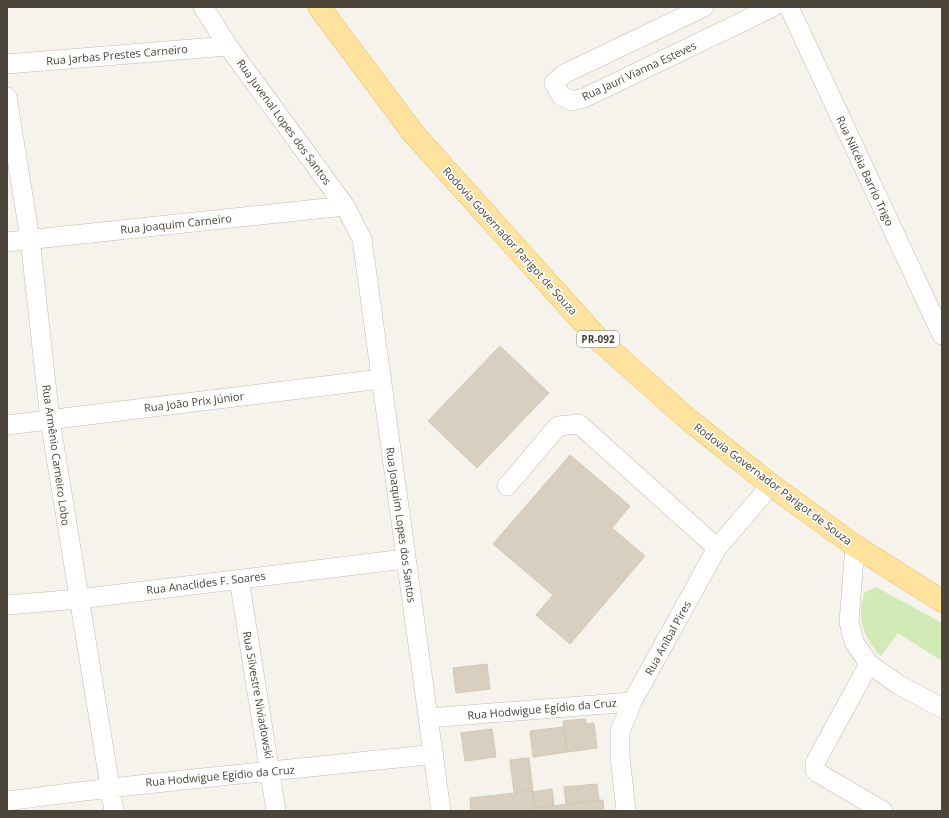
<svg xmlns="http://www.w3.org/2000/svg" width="949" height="818" font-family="'Open Sans',sans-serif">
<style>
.green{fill:#d2eab5}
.building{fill:#d8cfc1;stroke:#d3c7b4}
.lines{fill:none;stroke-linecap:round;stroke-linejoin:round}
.minor-casing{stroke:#c2bbae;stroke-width:20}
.major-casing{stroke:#e6c16a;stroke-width:23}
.minor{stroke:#fff;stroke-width:19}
.major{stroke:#ffe39c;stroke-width:22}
.labels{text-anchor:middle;stroke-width:3.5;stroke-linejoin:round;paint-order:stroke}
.shield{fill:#fff;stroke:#817c74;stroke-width:1}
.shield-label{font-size:10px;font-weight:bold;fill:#4b4439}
.street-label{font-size:11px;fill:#4b4439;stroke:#fff}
</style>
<rect width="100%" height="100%" fill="#f6f3ec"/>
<path class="green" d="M876 587 942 623V661L898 633 881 656C864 639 855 616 865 592Z"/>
<path class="building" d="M500 346 549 393 477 468 428 421Z
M570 455 630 506 612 528 645 556 570 644 536 615 553 595 493 544Z
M487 664 490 689 456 693 453 668Z
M585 719 586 724 594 723 597 748 567 752 563 721Z
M564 727 567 752 533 757 530 731Z
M492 729 496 757 465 761 461 733Z
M529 758 533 791 514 793 510 760Z
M597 784 599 801 566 804 564 787Z
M552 789 554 805 534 808 533 792Z
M533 791 535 811H471L470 798Z
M603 800 604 811H535L534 808Z"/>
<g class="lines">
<defs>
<path id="minor" d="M203 7 228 46 345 206 362 239 441 811
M704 7 564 74 554 83 561 96 572 101 584 98 773 7
M789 7 942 335
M7 64 228 46
M7 97 30 239 50 420 114 811
M7 242 345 206
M7 425 381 379
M507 486 558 426 579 424 717 548
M855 546 849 622 854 642 869 664 899 685 942 708
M239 579 276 811
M7 605 79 599 405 559
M869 664 815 763V770L818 773 883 811
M428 718 632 702
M7 801C149 781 292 770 434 754
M626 811 620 756V731L632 702 717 548 771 485"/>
<path id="major" d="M319 7 413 133 600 341 689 420 771 485 855 546 942 601"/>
</defs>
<use href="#minor" class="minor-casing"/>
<use href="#major" class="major-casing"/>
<use href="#minor" class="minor"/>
<use href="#major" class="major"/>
</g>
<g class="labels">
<rect class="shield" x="577" y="331" width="42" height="16" rx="3"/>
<g class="shield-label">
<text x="598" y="343">PR-092</text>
</g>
<g class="street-label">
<text transform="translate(117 55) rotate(-5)" y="4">Rua Jarbas Prestes Carneiro</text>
<text transform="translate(639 71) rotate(-25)" y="4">Rua Jauri Vianna Esteves</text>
<text transform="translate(284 122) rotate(54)" y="4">Rua Juvenal Lopes dos Santos</text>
<text transform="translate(865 171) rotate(65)" y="4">Rua Nilcéia Barrio Trigo</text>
<text transform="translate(176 224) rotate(-6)" y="4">Rua Joaquim Carneiro</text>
<text transform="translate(510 241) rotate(48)" y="4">Rodovia Governador Parigot de Souza</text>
<text transform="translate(194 402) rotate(-7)" y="4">Rua João Prix Júnior</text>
<text transform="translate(56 455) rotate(82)" y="4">Rua Armênio Carneiro Lobo</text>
<text transform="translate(773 484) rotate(37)" y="4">Rodovia Governador Parigot de Souza</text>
<text transform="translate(401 525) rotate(82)" y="4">Rua Joaquim Lopes dos Santos</text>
<text transform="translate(206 583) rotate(-7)" y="4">Rua Anaclides F. Soares</text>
<text transform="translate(668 638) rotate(-61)" y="4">Rua Aníbal Pires</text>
<text transform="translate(258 695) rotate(80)" y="4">Rua Silvestre Niviadowski</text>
<text transform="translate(542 709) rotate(-5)" y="4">Rua Hodwigue Egídio da Cruz</text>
<text transform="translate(220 776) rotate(-5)" y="4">Rua Hodwigue Egídio da Cruz</text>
</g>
</g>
<rect width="949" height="818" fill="none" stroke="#4b4439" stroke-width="16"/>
</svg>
